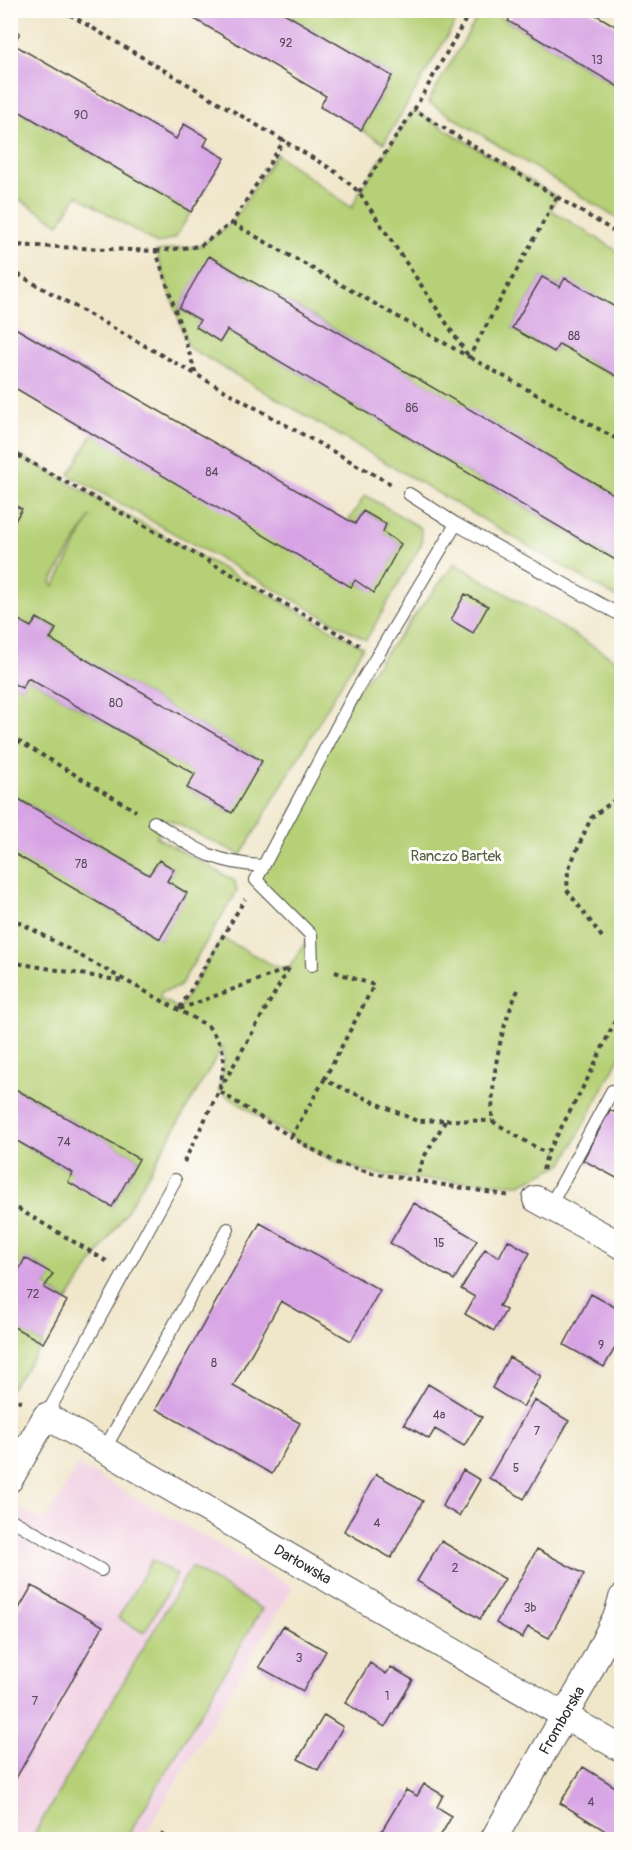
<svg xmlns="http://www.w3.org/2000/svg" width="632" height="1850" font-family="Pangolin,sans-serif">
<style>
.built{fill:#f1d0e3}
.green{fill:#b5d076;stroke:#707e50;stroke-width:1.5;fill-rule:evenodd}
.building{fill:#d7a3e4}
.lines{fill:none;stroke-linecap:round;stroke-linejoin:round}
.service-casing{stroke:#494743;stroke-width:14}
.minor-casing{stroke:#494743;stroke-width:28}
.path{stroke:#494743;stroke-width:4;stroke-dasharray:4.5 4.5;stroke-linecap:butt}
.service{stroke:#fff;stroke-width:12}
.minor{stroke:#fff;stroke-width:26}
.labels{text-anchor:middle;stroke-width:6;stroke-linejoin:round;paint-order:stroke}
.number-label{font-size:12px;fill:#564959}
.park-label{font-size:15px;fill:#545d42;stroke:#fdfcf7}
.street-label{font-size:15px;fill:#2b2b2b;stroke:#fdfcf7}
</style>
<rect width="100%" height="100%" fill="#fdfcf7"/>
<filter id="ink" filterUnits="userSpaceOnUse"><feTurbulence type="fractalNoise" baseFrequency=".0167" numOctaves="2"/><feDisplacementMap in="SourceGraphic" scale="12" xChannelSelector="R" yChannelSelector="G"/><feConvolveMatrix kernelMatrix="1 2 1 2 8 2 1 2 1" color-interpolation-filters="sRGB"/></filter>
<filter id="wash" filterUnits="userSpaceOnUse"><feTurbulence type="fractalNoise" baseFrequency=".008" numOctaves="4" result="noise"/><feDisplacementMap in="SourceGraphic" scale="24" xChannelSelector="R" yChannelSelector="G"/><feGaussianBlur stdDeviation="1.35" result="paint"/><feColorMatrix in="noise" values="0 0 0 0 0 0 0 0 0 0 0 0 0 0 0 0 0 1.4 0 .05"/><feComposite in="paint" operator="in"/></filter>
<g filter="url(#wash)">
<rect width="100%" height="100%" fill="#f0e6ca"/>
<path class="built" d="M78 1465 293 1587 142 1839 11 1840V1528L21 1510 45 1521Z"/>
<path class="green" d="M279 11H462L384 143 361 130 392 76Z
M481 11H490L621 89V221L428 102Z
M10 106 191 212 175 238 157 244 77 195 59 224 11 194Z
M414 110 557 197 551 210 621 253V311L565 279 560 287 542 277 512 328 554 352 559 344 621 379V499L210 256 179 308 200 320 196 327 220 341 227 330 621 564V600L188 347 156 251 200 246 232 223 276 154 352 208 359 192Z
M93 434 374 592 401 544 383 532 386 524 364 511 355 524 349 520 365 495 421 528 422 543 366 640 69 475Z
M19 455 363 647 241 855 167 819 156 837 235 881 237 891 179 987 162 992 159 998 179 1009 222 938 276 967 289 968 310 936 256 880 355 693 455 563 621 663V1059L619 1058 563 1164 520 1184 416 1179 372 1173 337 1163 291 1137 219 1091 224 1063 223 1046 125 1214 67 1301 46 1286 52 1274 26 1258 18 1272 11 1268V1137L73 1173 112 1207 139 1159 11 1086V851L160 939 187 893 167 881 174 869 159 860 149 875 11 794V682L22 688 28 678 195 774 187 788 231 813 262 761 50 639 56 629 37 618 31 627 10 615 11 529 22 510 11 503 10 469ZM91 516 54 586 51 582Z
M11 1325 43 1343 11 1389Z
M152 1560 177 1575 144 1633 118 1618Z
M191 1567 262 1609 126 1839H31Z"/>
<g id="blocks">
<path class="building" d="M179 10H279L392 76 361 130 320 107 326 96Z
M515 10H588L622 30V89L508 21Z
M10 28 20 33 13 44 176 139 184 124 208 138 204 146 225 158 191 212 10 106Z
M209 256 622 499V564L227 330 220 342 196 327 200 320 179 308Z
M542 277 560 287 565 278 622 311V379L559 344 554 352 512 328Z
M10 325 355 524 363 511 386 524 383 532 401 544 374 593 355 580 351 587 10 385Z
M10 503 22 509 10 529Z
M465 594 488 606 473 633 451 620Z
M10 615 31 627 37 618 56 629 50 639 262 761 232 813 187 788 195 774 28 678 22 688 10 682Z
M10 794 149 875 159 860 174 869 167 881 187 893 160 939 10 851Z
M10 1086 139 1159 112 1207 68 1182 73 1173 10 1137Z
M610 1110 622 1116V1181L583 1160Z
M414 1203 477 1240 454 1280 390 1243Z
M260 1223 380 1290 351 1341 281 1301 233 1386 300 1423 272 1474 156 1409Z
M508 1240 530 1253 499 1306 506 1310 494 1331 465 1314 475 1297 461 1289 485 1249 499 1257Z
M25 1258 53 1274 44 1288 67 1301 43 1343 10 1325V1268L18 1272Z
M591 1294 622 1311V1336L604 1367 564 1345Z
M509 1357 541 1376 523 1407 492 1388Z
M428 1384 482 1417 464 1446 435 1429 429 1439 404 1424Z
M534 1400 569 1421 524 1499 489 1478Z
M463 1470 480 1480 459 1516 442 1506Z
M376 1474 423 1501 391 1558 344 1531Z
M441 1541 505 1579 480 1619 417 1581Z
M537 1549 584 1574 549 1638 528 1627 522 1638 496 1623Z
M32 1586 103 1626 16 1778 10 1775V1624Z
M283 1626 326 1651 303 1691 259 1667Z
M370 1663 386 1674 391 1667 413 1680 385 1727 345 1703Z
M324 1715 343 1727 318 1770 298 1759Z
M583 1767 622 1791V1820L612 1835 560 1803Z
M424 1784 443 1795 437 1807 452 1816 438 1840 377 1839 406 1790 417 1796Z
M162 1833 173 1840H158Z"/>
</g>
</g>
<g filter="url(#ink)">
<use href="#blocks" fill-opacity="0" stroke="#494743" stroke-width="1.5"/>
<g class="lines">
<defs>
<path id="service" d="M409 494 456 524 622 616
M154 822C196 849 210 862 262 866
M312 965 311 935 256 880 355 693 456 524
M550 1206 612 1091 622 1096
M46 1416 175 1180
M104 1450 228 1229
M10 1519 101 1570"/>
<g id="minor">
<path d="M536 1199 622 1246"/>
<path id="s1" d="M10 1479 46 1416 622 1749"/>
<path id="s2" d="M493 1840 585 1680 617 1615 622 1598"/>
</g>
</defs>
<use href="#service" class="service-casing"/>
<use href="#minor" class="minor-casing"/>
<path class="path" d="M62 10 333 170 359 192 469 357 622 442
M359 192 414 110 471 10
M557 197 622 236
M232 223 469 357 557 197 414 110
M10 245 156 251 196 374
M156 251 200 246 232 223 285 139
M10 270 391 484
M10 451 359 645
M10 736 136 811
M10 917 208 1026C229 1053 225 1059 219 1091L289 968
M602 937 567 890 568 870 591 818 622 794
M10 962 122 981
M518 990C499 1032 492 1074 492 1121L547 1154
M180 1008 245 899
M180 1009 290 968
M324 1080 374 985 332 971
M446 1120 492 1121
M291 1137 324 1080 417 1121 446 1120 424 1157 416 1179
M184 1162 219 1091 291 1137 337 1163 372 1173 511 1196
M543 1170 547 1154 589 1076 622 1006
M10 1204 108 1262
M10 1395 23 1403"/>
<use href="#service" class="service"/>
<use href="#minor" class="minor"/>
</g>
</g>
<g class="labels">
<g class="number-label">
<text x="286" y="47">92</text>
<text x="597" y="64">13</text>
<text x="81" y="119">90</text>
<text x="574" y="340">88</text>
<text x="412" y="412">86</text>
<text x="212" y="476">84</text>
<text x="116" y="707">80</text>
<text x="81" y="868">78</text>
<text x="64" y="1146">74</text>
<text x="439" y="1247">15</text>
<text x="33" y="1298">72</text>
<text x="601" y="1349">9</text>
<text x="214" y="1367">8</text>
<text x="439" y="1419">4a</text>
<text x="537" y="1435">7</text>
<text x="516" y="1472">5</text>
<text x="377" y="1527">4</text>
<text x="455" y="1572">2</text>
<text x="530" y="1612">3b</text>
<text x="299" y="1662">3</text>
<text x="387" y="1700">1</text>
<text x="35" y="1705">7</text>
<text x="591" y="1806">4</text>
</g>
<g class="park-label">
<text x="456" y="861">Ranczo Bartek</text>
</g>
<g class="street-label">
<text dy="5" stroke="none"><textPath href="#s1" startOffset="369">Darłowska</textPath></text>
<text dy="5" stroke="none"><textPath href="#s2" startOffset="138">Fromborska</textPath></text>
</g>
</g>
<rect width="632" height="1850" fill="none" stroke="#fdfcf7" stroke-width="36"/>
</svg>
